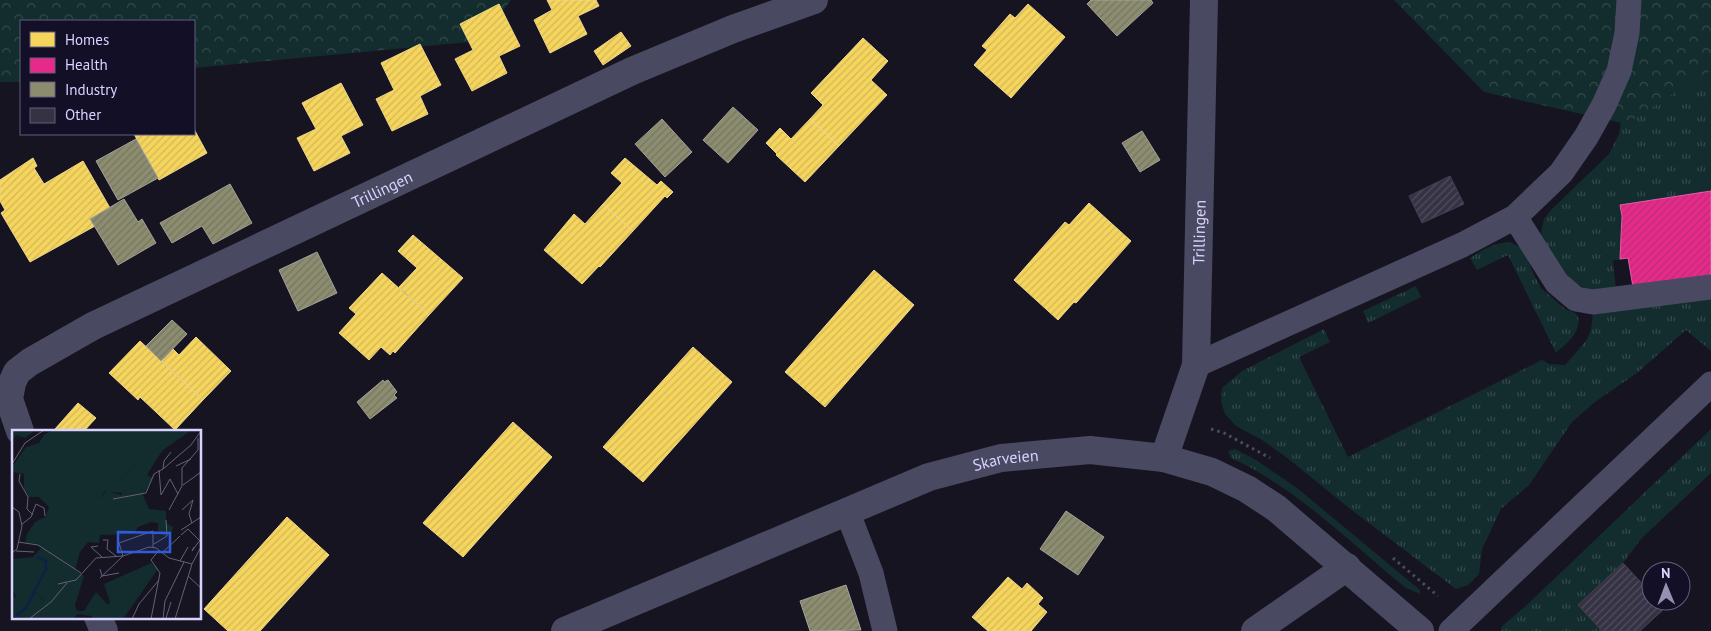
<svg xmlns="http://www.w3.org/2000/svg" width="1711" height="631" font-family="'PT Sans',sans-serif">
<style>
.grass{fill:url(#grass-tufts)}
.forest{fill:url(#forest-crowns)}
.homes{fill:url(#homes-hatch);stroke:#edd58d}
.health{fill:url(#health-hatch);stroke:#e35cad}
.industry{fill:url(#industry-hatch);stroke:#a3a29a}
.building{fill:url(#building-hatch);stroke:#433f54}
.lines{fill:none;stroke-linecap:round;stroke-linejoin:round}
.path{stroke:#44505f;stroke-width:3;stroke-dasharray:2.5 4;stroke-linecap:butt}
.lane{stroke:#4a4962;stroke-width:25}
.street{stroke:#4a4962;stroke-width:28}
.labels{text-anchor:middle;stroke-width:5;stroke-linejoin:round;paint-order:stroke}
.street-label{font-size:16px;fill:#d9d4ff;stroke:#130f26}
.inset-river{fill:none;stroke:#0d2144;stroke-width:2.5}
.inset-road{fill:none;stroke:#64617a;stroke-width:1}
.view{fill:#305bdc;fill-opacity:0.15;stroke:#305bdc;stroke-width:2.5}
.inset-edge{fill:none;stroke:#d9d4ff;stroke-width:2.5}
</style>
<defs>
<pattern id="grass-tufts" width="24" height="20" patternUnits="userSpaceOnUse" patternTransform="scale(1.25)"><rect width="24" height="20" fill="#132c2d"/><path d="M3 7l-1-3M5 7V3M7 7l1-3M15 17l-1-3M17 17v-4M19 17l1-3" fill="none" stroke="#354a4c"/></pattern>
<pattern id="forest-crowns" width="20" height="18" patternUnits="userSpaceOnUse" patternTransform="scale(1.25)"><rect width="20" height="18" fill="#132c2d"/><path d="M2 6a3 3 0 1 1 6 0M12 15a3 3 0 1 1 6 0" fill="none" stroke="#354a4c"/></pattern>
<pattern id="homes-hatch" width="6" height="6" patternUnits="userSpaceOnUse" patternTransform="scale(1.25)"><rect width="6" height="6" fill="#f6d55c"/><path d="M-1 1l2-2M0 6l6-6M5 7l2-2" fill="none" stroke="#d2b759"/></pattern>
<pattern id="health-hatch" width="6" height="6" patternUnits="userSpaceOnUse" patternTransform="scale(1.25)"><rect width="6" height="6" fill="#e7298a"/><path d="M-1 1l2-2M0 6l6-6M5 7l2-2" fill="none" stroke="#b53077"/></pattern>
<pattern id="industry-hatch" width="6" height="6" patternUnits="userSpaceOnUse" patternTransform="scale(1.25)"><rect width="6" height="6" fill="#8c8c6e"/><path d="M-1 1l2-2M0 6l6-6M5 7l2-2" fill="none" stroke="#767564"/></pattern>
<pattern id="building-hatch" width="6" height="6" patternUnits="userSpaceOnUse" patternTransform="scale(1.25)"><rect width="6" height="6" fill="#343243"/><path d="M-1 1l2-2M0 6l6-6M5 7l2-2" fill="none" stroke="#514f5f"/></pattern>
</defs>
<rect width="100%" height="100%" fill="#161421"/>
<path class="grass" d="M1711 34V194L1621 208 1622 260H1613L1616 290C1610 290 1603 292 1597 291 1568 288 1555 258 1540 236L1544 219 1551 210 1609 154 1619 134 1625 97Z
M1510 242 1523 249 1534 275 1541 288 1565 309 1575 313 1578 316C1581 333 1568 342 1556 353L1508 255 1477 270 1470 258C1484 249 1494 243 1510 242Z
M1416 286 1421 297 1368 323 1363 311Z
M1711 297V351L1686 330 1637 373 1595 402 1572 422 1529 485 1501 509 1482 549 1479 574 1468 585 1456 589 1349 508 1286 457 1262 440 1236 426 1225 414 1221 402 1222 388 1242 371 1324 329 1330 342 1299 357 1348 457 1542 360 1549 364 1565 365 1586 341 1591 330 1593 312Z
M1711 429V473L1641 539 1623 563 1578 605 1602 631H1501V627L1528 604Z
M1235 449 1256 460 1297 488 1420 590V594L1406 588C1351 544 1296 487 1231 458L1228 451Z"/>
<path class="forest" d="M0 0H511L480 41 194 68V21H21V82H0Z
M1394 0H1711V70L1626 124 1484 92Z"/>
<path class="homes" d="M547 0H596L599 6 578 16 587 34 550 53 534 20 552 10Z
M499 4 520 46 499 56 507 73 472 91 455 59 473 50 460 24Z
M1028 4 1065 37 1011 98 974 65 987 50 982 46 1010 14 1015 18Z
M621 32 631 46 603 65 594 51Z
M863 38 888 61 871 80 887 95 839 146 810 119 823 105 811 93Z
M420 44 441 85 420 96 428 114 392 131 376 99 394 90 381 63Z
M341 83 363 125 341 136 350 153 314 171 297 138 316 129 302 103Z
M810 119 839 146 805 182 776 155 777 154 766 143 780 128 791 139Z
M194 129 207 153 159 180 134 134H194Z
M33 158 37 166 34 168 44 184 83 161 110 208 90 219 95 226 30 262 1 213 5 210 0 201V180Z
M625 158 657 185 661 181 673 192 667 198 665 196 633 231 603 204 622 183 611 173Z
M1089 203 1131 241 1076 303 1074 302 1058 320 1014 280 1065 222 1069 225Z
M603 204 633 231 600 267 599 266 582 284 544 250 574 214 585 224Z
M413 235 463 278 429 315 399 287 417 268 398 251Z
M874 270 914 305 825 407 785 372Z
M382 273 429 315 395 353 393 351 390 355 381 347 369 360 339 333 356 314 349 308Z
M196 337 231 371 203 400 162 361 173 349 179 355Z
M140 341 203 400 175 430 140 397 138 400 109 373Z
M693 347 732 382 643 482 603 447Z
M78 403 96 418 84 431H58L55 429Z
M513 422 552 457 463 557 423 523Z
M287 517 329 555 260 631H228L204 609Z
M1008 577 1022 589 1027 583 1043 598 1038 604 1047 612 1031 631H988L972 617Z"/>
<path class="health" d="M1711 191V275L1633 287 1628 258 1620 259 1622 216 1620 205Z"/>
<path class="industry" d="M1091 0H1151L1153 3 1117 36 1087 4Z
M733 107 758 130 728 163 703 140Z
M662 119 692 152 665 177 635 144Z
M1142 131 1160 160 1140 172 1122 143Z
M136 139 158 178 118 200 96 161Z
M230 184 252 223 213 244 202 226 172 243 160 223Z
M124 199 138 222 142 219 156 243 118 265 90 219Z
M317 252 337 293 298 311 279 270Z
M172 320 187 334 161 361 146 346Z
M383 380 384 382 388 380 397 392 394 395 397 398 370 419 357 402Z
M1066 511 1104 537 1078 575 1040 549Z
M846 585 861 630 810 631 800 601Z"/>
<path class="building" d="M1450 176 1464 204 1422 223 1409 196Z
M1623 563 1651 593V601H1658L1665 608 1640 631H1602L1578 605Z"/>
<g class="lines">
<path class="path" d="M1211 429 1224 433 1270 458
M1393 558 1438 596"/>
<path class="lane" d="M1515 217 1557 283 1576 299 1593 302 1711 287
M1196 365 1462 245 1515 217 1561 173 1586 137 1604 105 1619 71 1627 33 1629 0
M847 511 871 573 885 631
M1451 631 1711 384"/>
<g class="street">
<path id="s1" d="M20 431 9 399 12 383 17 372 30 362 93 326 632 71 733 29 814 0"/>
<path id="s2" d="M1164 458 1196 365 1204 0"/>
<path d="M98 617 104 631"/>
<path id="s3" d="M565 631 929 477 1001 458 1090 450 1164 458 1212 472 1247 489 1276 508 1420 631"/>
<path d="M1255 631 1347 567"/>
</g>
</g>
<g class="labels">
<g class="street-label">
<text dy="6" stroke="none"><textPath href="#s1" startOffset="471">Trillingen</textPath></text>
<text dy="6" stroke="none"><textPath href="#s2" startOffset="231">Trillingen</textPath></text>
<text dy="6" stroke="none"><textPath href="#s3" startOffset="474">Skarveien</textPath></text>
</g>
</g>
<g transform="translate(12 430)">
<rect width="189" height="189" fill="#161421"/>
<path d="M0 0H19L21 2 13 8 4 5 0 11ZM41 0H180L151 20 144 30 135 45 141 48 131 65 137 79 154 81V93L161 97 159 105 151 106 146 100V93L139 92 126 97 121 104 88 105 87 113 76 112 68 122 63 140 72 146 63 175 65 181H72L84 162 96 175 98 172 92 154 139 133 146 139 111 189H80V186L65 184 62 189H6L1 186 0 189V164L2 167 32 171 25 163 0 159V129L21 127 29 118 25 114 13 113 15 104 23 92 33 87 37 77 27 67H17L12 59V44L0 42V37L14 17 27 13 32 5ZM122 35 109 65 99 62 87 82 88 69 93 61 103 52H108Z" fill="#132c2d" fill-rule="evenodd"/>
<path d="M122 35 127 43V59L124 64 99 62 89 82 80 77 81 70 90 67 100 51 108 52ZM12 158 25 163 32 172 8 174 0 159Z" fill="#132c2d"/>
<path class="inset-river" d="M4 186 14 178 34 139V131L25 127"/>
<path class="inset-road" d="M159 22 152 31 151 39 179 15 189 1M0 34 13 13 32 0M164 36 179 29M147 40 149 65 158 49 166 64M8 44 7 51 16 67 15 79 21 85M171 55 189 42M101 69 134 63 142 44 151 39M0 77 7 82 10 96 5 119 0 123M157 80 170 56V38L186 20V8M170 80 181 70 177 84 180 93M9 95 19 87 24 74 32 78 33 86M169 100 189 87M169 105 176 99 188 111M91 110H96L95 119 104 126M6 112 26 115 69 143M142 114 155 106 154 90M86 116 79 117 90 127M182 117 180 121 188 110M4 121 22 122M150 123 168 106M168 131 176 117M88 139 90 146 107 143M176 146 189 158M88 148 111 126 107 113 141 101V117M46 154 64 150 84 128 111 126 137 117 144 118 157 128 180 134M154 188 159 172M17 189 39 172 55 153M120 189 127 174 147 150M139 189 148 143 139 130 147 120M151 189 153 171 172 132M163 189 180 134 189 117"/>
<path class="view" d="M106 102 158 103V122H106Z"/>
<rect width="189" height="189" class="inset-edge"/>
</g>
<rect x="20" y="20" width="175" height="115" fill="#130f26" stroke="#625e7d"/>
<rect x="30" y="32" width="25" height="15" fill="#f6d55c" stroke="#625e7d"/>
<text x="65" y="45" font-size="15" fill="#d9d4ff">Homes</text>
<rect x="30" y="58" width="25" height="15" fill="#e7298a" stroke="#625e7d"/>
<text x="65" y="70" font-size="15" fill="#d9d4ff">Health</text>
<rect x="30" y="82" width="25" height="15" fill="#8c8c6e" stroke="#625e7d"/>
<text x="65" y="95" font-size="15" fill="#d9d4ff">Industry</text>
<rect x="30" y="108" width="25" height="15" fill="#343243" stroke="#625e7d"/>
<text x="65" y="120" font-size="15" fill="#d9d4ff">Other</text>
<g transform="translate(1666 586) rotate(359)"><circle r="24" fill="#130f26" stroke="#625e7d"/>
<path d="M0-4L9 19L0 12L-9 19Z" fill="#9591b1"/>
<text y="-8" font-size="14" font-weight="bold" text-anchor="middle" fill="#d9d4ff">N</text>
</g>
</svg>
